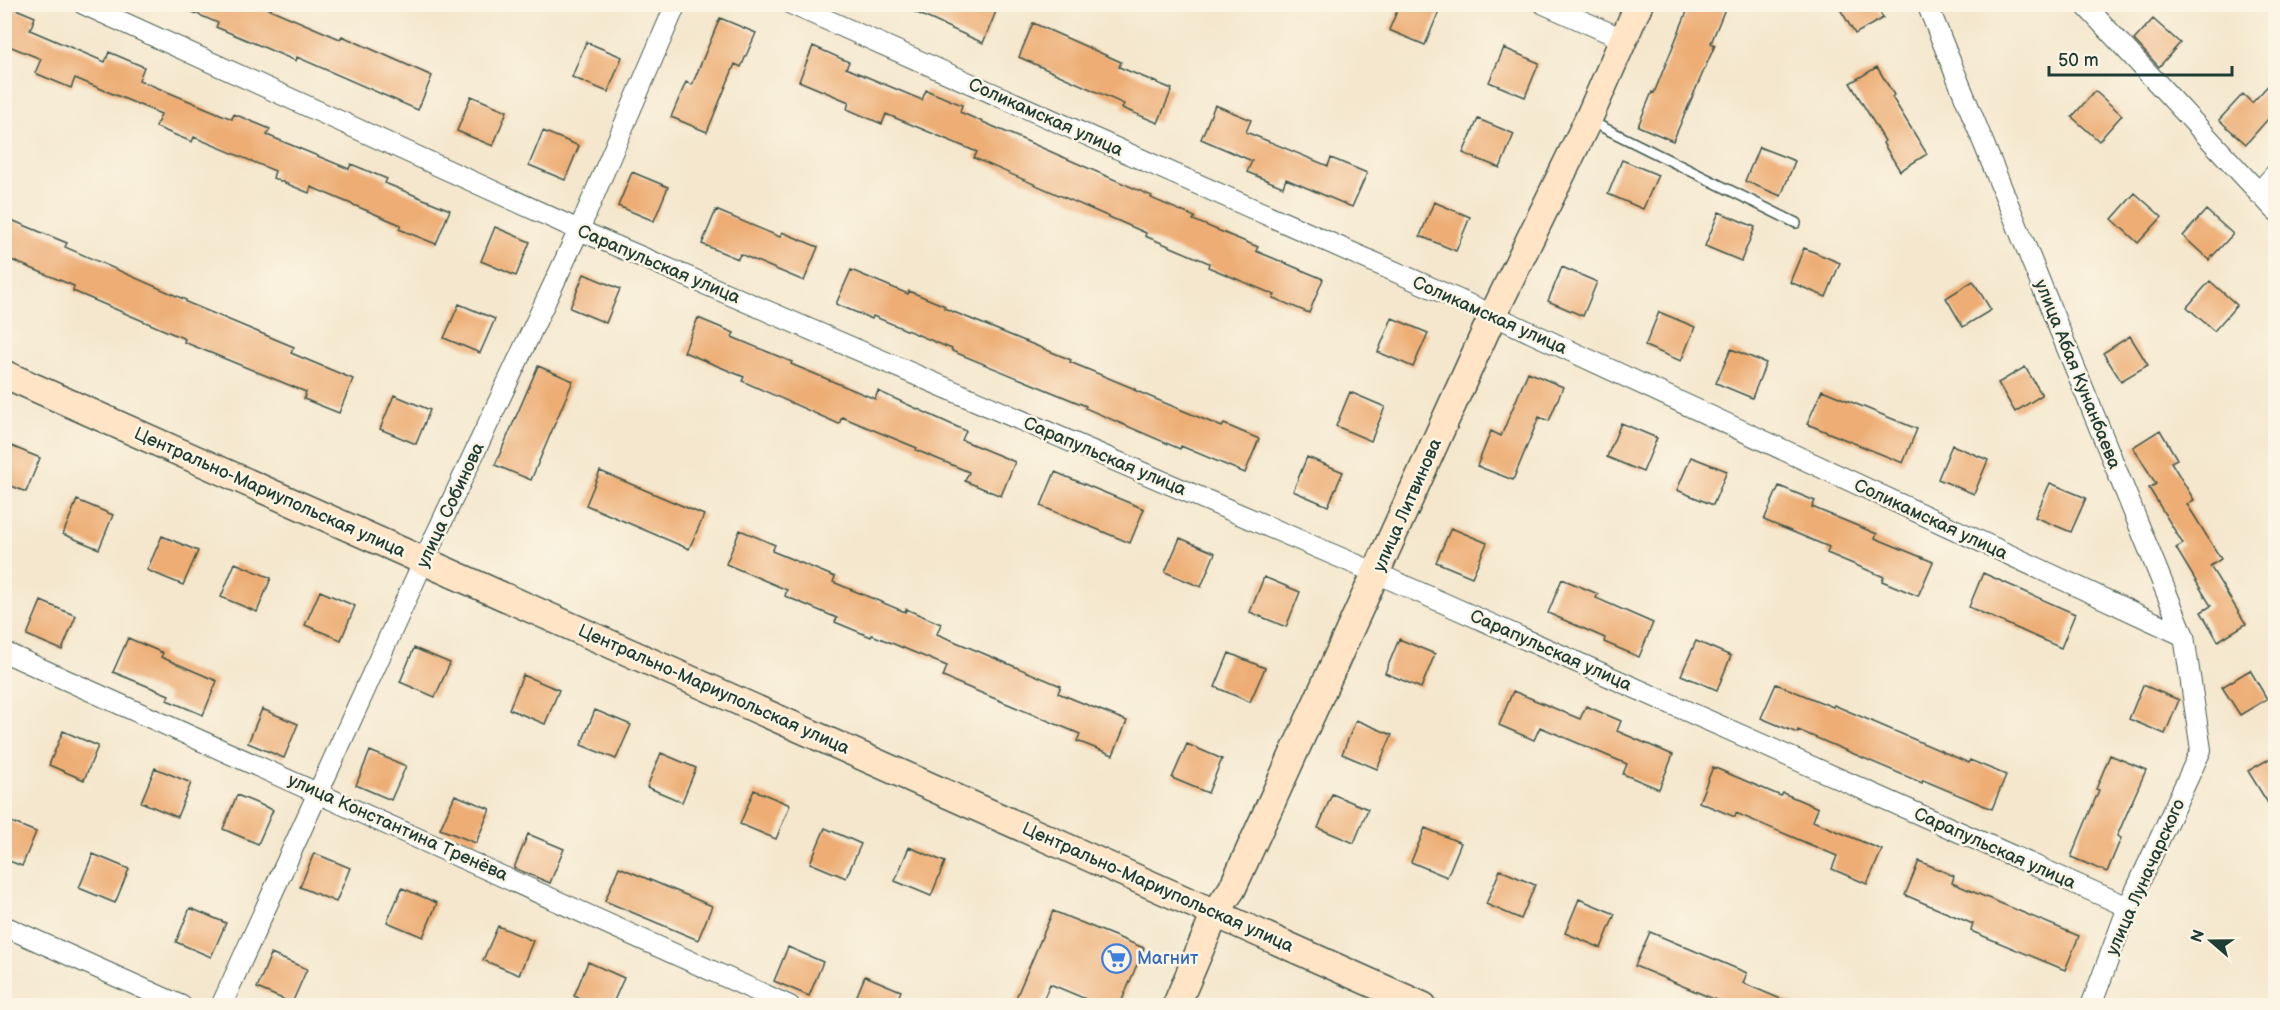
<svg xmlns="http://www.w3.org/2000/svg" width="2280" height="1010" font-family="'Balsamiq Sans',sans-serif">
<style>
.building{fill:#edad74}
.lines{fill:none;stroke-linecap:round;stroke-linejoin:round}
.lane-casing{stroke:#3f564b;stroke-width:12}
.street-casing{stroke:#3f564b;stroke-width:22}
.secondary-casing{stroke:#3f564b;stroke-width:30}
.lane{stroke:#fff;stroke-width:9}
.street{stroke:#fff;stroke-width:20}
.secondary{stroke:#ffe4c6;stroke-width:27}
.labels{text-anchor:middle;stroke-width:5;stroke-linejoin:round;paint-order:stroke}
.street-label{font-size:18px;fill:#1f3d34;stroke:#fcf5e5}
.shop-label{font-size:18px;fill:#366cbe;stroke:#fcf5e5;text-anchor:start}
</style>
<rect width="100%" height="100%" fill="#fcf5e5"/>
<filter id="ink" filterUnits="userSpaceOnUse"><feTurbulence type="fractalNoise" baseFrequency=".0167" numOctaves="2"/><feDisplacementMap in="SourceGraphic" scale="12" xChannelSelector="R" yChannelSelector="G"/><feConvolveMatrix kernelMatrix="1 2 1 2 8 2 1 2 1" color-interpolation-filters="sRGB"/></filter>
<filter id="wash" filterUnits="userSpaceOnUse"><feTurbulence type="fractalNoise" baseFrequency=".008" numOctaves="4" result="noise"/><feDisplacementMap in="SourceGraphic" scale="24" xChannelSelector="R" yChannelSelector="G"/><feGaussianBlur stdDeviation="1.35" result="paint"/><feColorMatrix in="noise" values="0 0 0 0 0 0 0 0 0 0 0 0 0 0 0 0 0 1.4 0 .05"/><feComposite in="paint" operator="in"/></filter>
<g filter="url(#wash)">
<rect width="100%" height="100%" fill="#f4e7cd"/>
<g id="blocks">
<path class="building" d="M4 4 35 17 30 30 105 62 109 52 144 67 139 80 232 119 234 114 270 129 267 135 349 169 351 164 387 179 385 183 450 210 436 244 399 229 401 225 311 187 309 193 273 178 275 171 194 137 192 142 156 127 161 114 75 78 71 88 35 73 41 59 4 44Z
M174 4H258L340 39 342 36 432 76 418 110 297 57 296 61 216 27 218 23Z
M897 4H986L997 9 983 43Z
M1400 4H1424L1439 11 1425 45 1389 30Z
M1690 4H1727L1711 43 1715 45 1673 141 1638 126 1652 92 1654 93Z
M1837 4H1875L1883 18 1855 34Z
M720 18 756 33 741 67 735 64 707 132 671 117 686 82 692 85Z
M2153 19 2180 43 2159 67 2134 40Z
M1033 23 1121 62 1119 67 1172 89 1158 123 1122 108 1124 104 1019 57Z
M586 42 622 57 608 92 572 77Z
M813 46 849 62 846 68 922 100 926 90 962 105 960 112 1152 196 1151 198 1195 217 1193 220 1258 247 1256 251 1323 279 1309 313 1273 298 1275 295 1208 267 1209 263 1145 236 1146 233 974 158 977 152 886 114 882 124 847 109 849 102 799 81Z
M1504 48 1539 63 1525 97 1489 82Z
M1877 67 1894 95 1892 97 1927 154 1900 171 1883 143 1885 141 1850 83Z
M2276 77V110L2246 144 2219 120 2243 94 2252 103Z
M2095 91 2122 115 2099 141 2072 117Z
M471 96 507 111 493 146 457 131Z
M1215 105 1251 120 1246 132 1328 166 1331 158 1367 173 1352 207 1286 179 1283 187 1247 172 1252 161 1201 139Z
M1478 119 1514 134 1500 168 1463 153Z
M543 131 579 146 565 180 529 165Z
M1759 147 1795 161 1781 196 1745 181Z
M1622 160 1658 175 1643 209 1608 194Z
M632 172 668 187 654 221 618 206Z
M2135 193 2162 217 2138 243 2112 219Z
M1434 202 1470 217 1456 251 1420 236Z
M716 210 780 237 782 232 818 247 804 281 740 254 738 259 702 244Z
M2206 210 2233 234 2209 260 2183 236Z
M1719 212 1755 227 1741 261 1705 246Z
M4 217 67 243 65 247 186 300V302L294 347 291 353 353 379 339 413 304 399 306 392 184 342 185 339 73 291 74 286 4 257Z
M495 227 530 242 516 276 481 261Z
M1804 248 1840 263 1826 297 1790 282Z
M1562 267 1597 282 1583 316 1548 301Z
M851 270 908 294 909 291 945 306 944 308 1071 360 1070 362 1135 389 1134 390 1222 427 1224 424 1259 439 1245 473 1181 446 1180 449 1085 408 1086 406 952 351V349L873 316 872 319 836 304Z
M584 274 620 289 606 323 570 308Z
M1973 281 1991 310 1963 327 1946 298Z
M2210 281 2237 305 2214 331 2187 307Z
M459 304 495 319 480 353 444 338Z
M1659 312 1695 327 1681 361 1645 346Z
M698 318 734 333 732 337 792 362 791 364 875 399 878 391 966 431 962 440 1015 462 1001 496 965 481 969 472 916 450 917 448 842 417 839 424 742 381 744 377 684 352Z
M1392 318 1428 333 1413 367 1378 352Z
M2130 336 2148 365 2121 381 2103 353Z
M1731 349 1766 363 1752 398 1716 383Z
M538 366 573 381 531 480 495 465Z
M2025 367 2042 395 2015 412 1998 383Z
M1528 372 1563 387 1549 421 1539 417 1513 480 1477 466 1491 431 1501 436Z
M1822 390 1917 429 1903 463 1807 424Z
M1350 392 1385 407 1371 441 1336 426Z
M394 395 430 410 416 444 380 429Z
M1621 423 1657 438 1643 472 1607 457Z
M2160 430 2177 459 2171 462 2194 500 2187 504 2221 559 2210 566 2246 624 2218 641 2201 612 2211 606 2176 548 2183 544 2149 488 2156 484 2133 447Z
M4 443 40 458 26 492 4 483Z
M1952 445 1988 460 1974 494 1938 479Z
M1307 457 1343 472 1328 506 1293 491Z
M1691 457 1727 471 1713 505 1677 490Z
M600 471 704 515 689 549 586 505Z
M1055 472 1144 509 1130 543 1041 506Z
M2050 483 2086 498 2071 532 2035 517Z
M1779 486 1815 501 1812 507 1877 534 1875 538 1933 562 1918 596 1882 581 1884 577 1827 553 1829 547 1764 520Z
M77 500 113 515 99 549 63 534Z
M1451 528 1487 543 1472 577 1436 562Z
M740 530 775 545 772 551 835 577 833 582 905 612 906 609 941 624 937 634 1061 686 1058 693 1127 721 1113 755 1077 741 1080 734 943 677 947 666 872 635 871 637 835 622 837 618 785 596 787 590 726 564Z
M162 536 198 551 183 585 147 570Z
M1180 538 1215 553 1201 587 1165 572Z
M235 563 271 578 257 612 221 597Z
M1983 573 2075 614 2061 648 1969 607Z
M1264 577 1300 592 1286 627 1250 612Z
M1562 579 1598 594 1596 598 1653 623 1639 657 1604 642 1605 638 1548 613Z
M320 591 355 606 341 640 305 625Z
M41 601 76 616 62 650 27 635Z
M128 638 163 653 161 657 217 681 203 715 167 700 169 695 113 672Z
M1399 639 1435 654 1421 688 1385 673Z
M1696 641 1731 656 1717 690 1681 675Z
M414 648 450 663 435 697 400 682Z
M1229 653 1265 668 1250 702 1215 687Z
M2250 670 2267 699 2240 715 2222 687Z
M523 675 559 690 545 724 509 709Z
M1776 684 1833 707 1834 705 1969 763 1970 760 2006 775 1992 809 1923 780 1922 783 1798 730 1797 733 1761 718Z
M2143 685 2179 700 2165 734 2129 719Z
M1513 691 1580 719 1586 706 1621 721 1617 731 1673 755 1659 789 1623 774 1627 764 1540 727 1534 740 1499 725Z
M262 709 298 724 284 758 248 743Z
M595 710 631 725 616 759 581 745Z
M1356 720 1392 735 1377 769 1342 754Z
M63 731 98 746 84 780 49 765Z
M1187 744 1222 759 1208 793 1172 778Z
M370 751 406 766 391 800 356 785Z
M661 753 696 768 682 802 647 787Z
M2110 755 2146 770 2117 836 2121 838 2107 872 2071 857 2099 790 2096 789Z
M2276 755V816L2248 771Z
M1713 767 1781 796 1783 793 1818 808 1813 821 1882 850 1867 884 1832 869 1837 856 1736 813 1735 817 1699 802Z
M155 768 191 783 177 817 141 802Z
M754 790 790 805 776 839 740 824Z
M1332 794 1368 809 1354 843 1318 828Z
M237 795 273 810 258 844 223 829Z
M455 795 490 809 476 843 440 829Z
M4 819 36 832 22 866 4 859Z
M825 828 861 844 846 878 810 863Z
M1425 828 1461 843 1447 877 1411 862Z
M528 834 564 849 550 883 514 868Z
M909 847 945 862 931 896 895 881Z
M314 853 350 868 336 902 300 887Z
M93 854 129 869 115 903 79 888Z
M1919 861 1954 876 1952 883 2079 936 2065 970 1971 931 1973 924 1905 895Z
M619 867 712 906 698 940 605 901Z
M1500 870 1535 885 1521 919 1486 904Z
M402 888 437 903 423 937 387 922Z
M1579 899 1615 914 1601 948 1565 933Z
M190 908 226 923 211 957 176 942Z
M1053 911 1144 948 1120 1005H1100L1050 984 1041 1005H1013Z
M498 926 533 941 519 975 483 960Z
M1650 932 1747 973 1743 983 1795 1005H1728L1635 966Z
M788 947 823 962 809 996 774 981Z
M271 954 307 969 292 1003 257 988Z
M588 962 624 978 612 1005H595L574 996Z
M865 976 901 991 895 1005H853Z"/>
</g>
</g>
<g filter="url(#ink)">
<use href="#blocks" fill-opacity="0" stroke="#3f564b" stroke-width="1.5"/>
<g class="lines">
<defs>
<path id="lane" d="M1590 121 1796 223"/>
<path id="street" d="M83 4 579 230 1376 573 2128 907
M791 4 1493 315 2184 636
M1544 4 1623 39
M1927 4 2184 636 2201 750 2128 907 2091 1006
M2084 4 2276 211
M2258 193 2276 173
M4 652 790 1006
M4 926 182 1006
M221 1006 424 560 579 230 676 4"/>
<path id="secondary" d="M4 374 1423 1006
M1176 1006 1216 912 1232 889 1493 315 1588 120 1639 4"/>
</defs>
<use href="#lane" class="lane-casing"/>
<use href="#street" class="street-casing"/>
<use href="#secondary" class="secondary-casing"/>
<use href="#lane" class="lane"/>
<use href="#street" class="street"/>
<use href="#secondary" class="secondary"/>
</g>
</g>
<defs>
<symbol id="supermarket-ring" viewBox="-11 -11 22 22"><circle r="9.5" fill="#fcf5e5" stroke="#3f7fe0" stroke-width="1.5"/><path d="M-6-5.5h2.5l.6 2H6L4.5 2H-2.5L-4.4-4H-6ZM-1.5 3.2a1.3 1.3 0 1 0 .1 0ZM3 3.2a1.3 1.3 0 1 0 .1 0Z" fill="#3f7fe0"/></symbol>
</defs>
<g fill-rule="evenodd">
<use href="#supermarket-ring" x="1100" y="942" width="33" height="33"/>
</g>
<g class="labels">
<g class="street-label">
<text transform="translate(1046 117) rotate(24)" y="6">Соликамская улица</text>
<text transform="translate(659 264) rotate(23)" y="6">Сарапульская улица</text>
<text transform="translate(1490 315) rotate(24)" y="6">Соликамская улица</text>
<text transform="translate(2078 374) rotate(68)" y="6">улица Абая Кунанбаева</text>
<text transform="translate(1105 456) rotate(23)" y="6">Сарапульская улица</text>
<text transform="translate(270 492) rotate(24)" y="6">Центрально-Мариупольская улица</text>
<text transform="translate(450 505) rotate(-65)" y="6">улица Собинова</text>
<text transform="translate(1407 505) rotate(-66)" y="6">улица Литвинова</text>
<text transform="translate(1931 519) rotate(25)" y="6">Соликамская улица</text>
<text transform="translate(1551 650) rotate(24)" y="6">Сарапульская улица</text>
<text transform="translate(714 689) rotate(24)" y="6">Центрально-Мариупольская улица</text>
<text transform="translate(398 827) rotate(24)" y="6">улица Константина Тренёва</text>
<text transform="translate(1995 848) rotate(24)" y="6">Сарапульская улица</text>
<text transform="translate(2145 877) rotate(-66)" y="6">улица Луначарского</text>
<text transform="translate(1158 887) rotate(24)" y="6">Центрально-Мариупольская улица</text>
</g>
<g class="shop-label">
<text x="1137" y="964">Магнит</text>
</g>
</g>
<rect width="2280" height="1010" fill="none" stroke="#fcf5e5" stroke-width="24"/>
<g transform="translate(2211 941) rotate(290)" stroke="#fcf5e5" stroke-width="4.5" paint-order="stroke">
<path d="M0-4.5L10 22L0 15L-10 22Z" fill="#1f3d34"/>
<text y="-9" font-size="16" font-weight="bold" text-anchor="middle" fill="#1f3d34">N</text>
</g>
<path d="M2049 66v9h183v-9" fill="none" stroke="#1f3d34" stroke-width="3"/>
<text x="2058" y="66" font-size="18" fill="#1f3d34" stroke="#fcf5e5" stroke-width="4.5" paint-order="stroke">50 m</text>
</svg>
